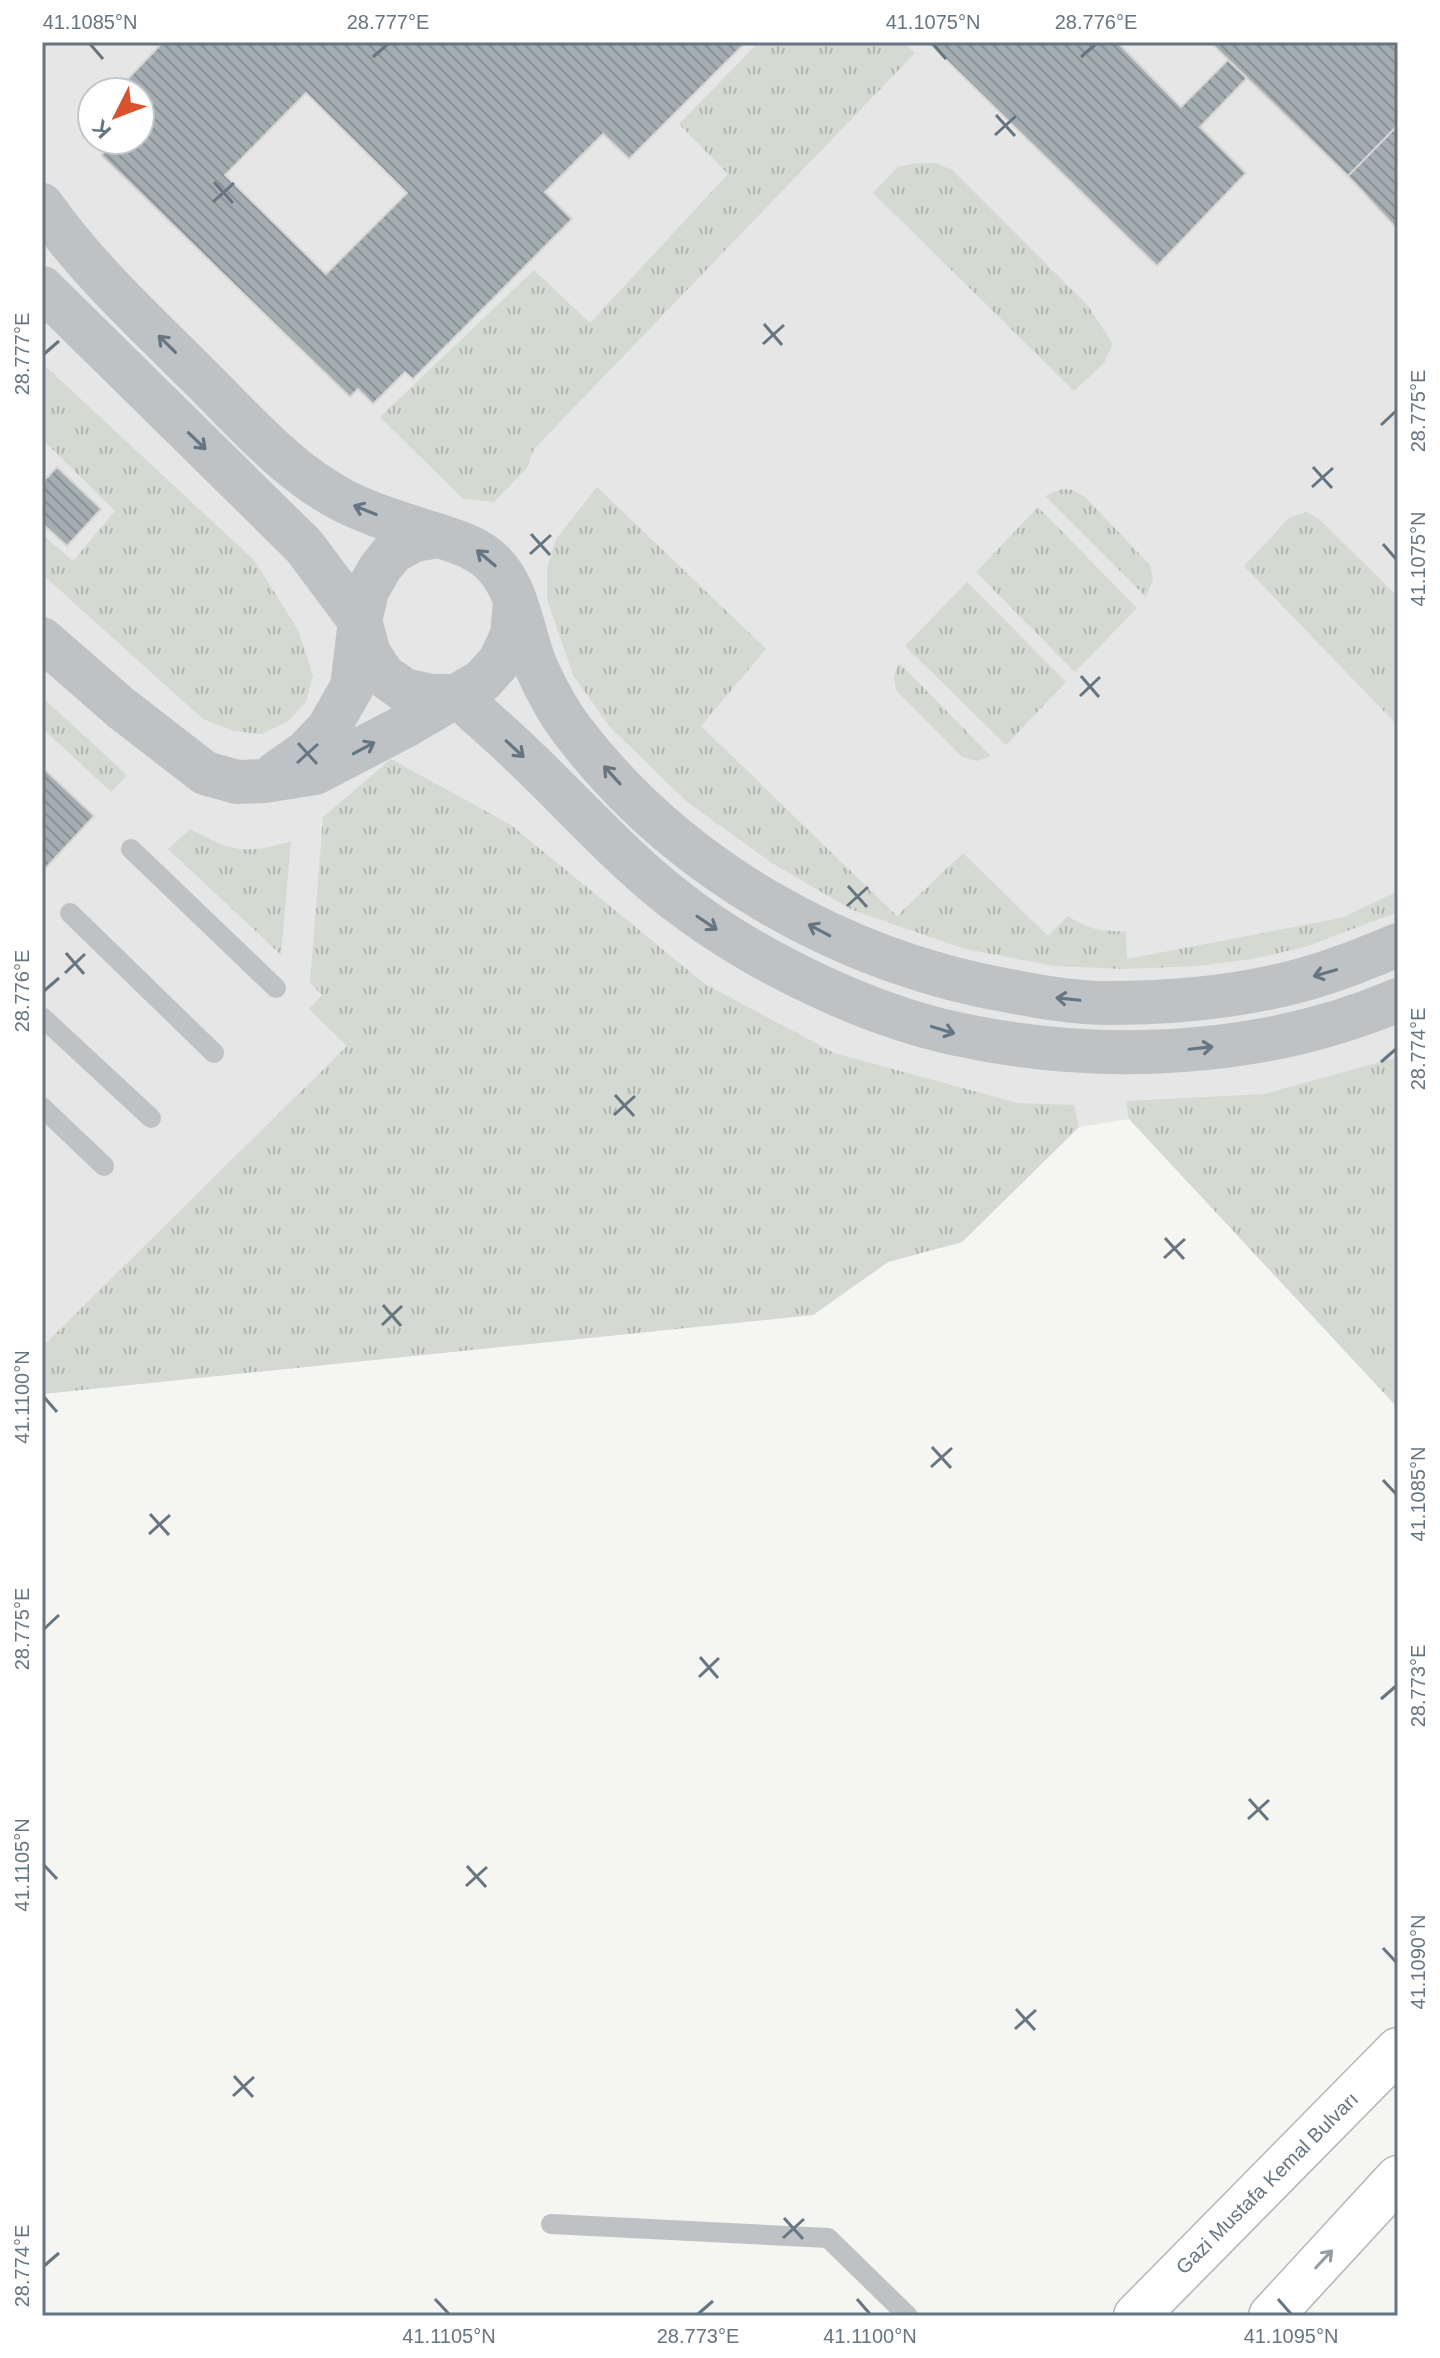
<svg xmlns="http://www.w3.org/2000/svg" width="1440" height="2358" font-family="Helvetica,sans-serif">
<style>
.built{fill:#e5e6e5;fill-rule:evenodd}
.grass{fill:url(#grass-tufts)}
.building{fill:url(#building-back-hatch);stroke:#d6d6d4;stroke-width:2;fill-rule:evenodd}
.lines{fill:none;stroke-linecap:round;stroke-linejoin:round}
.trunk-casing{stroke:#b1b5b8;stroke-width:47}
.service{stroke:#bec2c5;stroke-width:20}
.tertiary{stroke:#bec2c5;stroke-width:44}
.trunk{stroke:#fff;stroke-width:44}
.oneway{stroke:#657581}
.oneway2{stroke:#939ea7}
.ticks{fill:none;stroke:#657581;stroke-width:3}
.labels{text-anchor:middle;stroke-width:8;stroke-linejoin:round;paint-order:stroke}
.street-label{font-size:20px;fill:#657581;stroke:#fff}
.neatline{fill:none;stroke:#657581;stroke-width:3}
.ticks-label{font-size:20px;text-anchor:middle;fill:#657581}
</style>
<defs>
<pattern id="grass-tufts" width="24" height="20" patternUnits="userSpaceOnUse" patternTransform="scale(2)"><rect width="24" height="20" fill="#d4dad1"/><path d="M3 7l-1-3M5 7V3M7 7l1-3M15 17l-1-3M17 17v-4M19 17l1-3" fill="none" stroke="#b0b5af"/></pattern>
<pattern id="building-back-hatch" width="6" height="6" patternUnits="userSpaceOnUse" patternTransform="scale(2)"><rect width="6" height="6" fill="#a4adb2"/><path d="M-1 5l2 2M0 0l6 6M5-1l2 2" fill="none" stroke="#899196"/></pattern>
</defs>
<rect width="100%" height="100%" fill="#f5f5f1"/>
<path class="built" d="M42 42H1398V1408L1129 1119 1079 1127 962 1242 888 1262 813 1315 42 1394ZM92 92H140V140H92Z"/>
<path class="grass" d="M759 42H904L915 53 534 449 527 468 494 502 463 499 380 417 534 270 590 323 728 174 679 124Z
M916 163H935L952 170 1088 306 1113 344 1104 363 1074 391 873 193 898 167Z
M42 363 254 560 298 630 313 676 306 702 287 722 261 734 233 731 203 719 42 574V534L73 561 115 511 42 439Z
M597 487 766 649 701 726 897 916 963 853 1048 936 1068 916C1087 929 1102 932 1126 931L1127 959 1341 918 1398 891V912L1305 947 1253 959 1197 966 1125 969 1054 966 965 949 852 910 772 863 687 802 610 727 573 675 547 599V568L556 539Z
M1062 489 1073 490 1084 496 1150 565 1153 579 1146 597 1045 496Z
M1038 507 1137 608 1075 672 976 572Z
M1306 512 1319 519 1398 597V726L1244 566 1289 518Z
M967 582 1066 682 1006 745 905 646Z
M899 663 991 756 977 761 962 757 896 690 894 677Z
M42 697 127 775 111 792 42 728Z
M391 759 511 825 705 984 834 1053 1018 1103 1074 1105 1079 1127 962 1242 888 1262 813 1315 42 1394V1347L347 1046 309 1009 322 995 310 983 323 817Z
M190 829C233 852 244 855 291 841L281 955 168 849Z
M1398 1057V1408L1129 1119 1126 1101 1265 1094Z"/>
<path class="building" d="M163 42H746L629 159 603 134 545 192 572 219 413 379 405 372 373 404 358 389 350 397 101 155 108 148 100 140H140V92H127L121 86ZM306 93 407 193 326 274 225 175Z
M928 42H1117L1181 107 1228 60 1247 78 1200 127 1246 173 1157 266Z
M1210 42H1398V125L1348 176Z
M1398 125V230L1348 176Z
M57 467 101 509 67 546 42 523V483Z
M42 767 94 816 42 872Z"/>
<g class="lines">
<defs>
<path id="trunk" d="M1136 2316 1398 2050
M1271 2316 1398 2178"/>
</defs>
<use href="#trunk" class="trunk-casing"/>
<path class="service" d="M131 849 276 988
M70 913 214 1053
M42 1017 151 1118
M42 1107 104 1166
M551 2224 828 2238 908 2316"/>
<path class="tertiary" d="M42 205C86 268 143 320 197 374 243 419 286 471 344 501 374 516 408 526 440 536 457 542 472 546 486 557 520 583 521 634 538 671 547 691 559 713 572 730 678 870 844 963 1015 992 1046 998 1078 1003 1108 1003 1169 1003 1235 997 1294 982 1330 973 1364 959 1398 945
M42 288 304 546 360 621 369 653 383 675 404 690 431 696H458C477 714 497 731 516 749 574 803 624 863 689 910 762 964 868 1015 957 1034 1100 1065 1262 1058 1398 1000
M42 639 121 708 205 773 237 782 264 781 315 773 405 726 482 681 500 661 512 635 515 603
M276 773 306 752 328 729 352 687 360 621 367 591 380 568 393 552 414 540 439 536"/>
<use href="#trunk" class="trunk"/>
</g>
<defs><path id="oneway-shaft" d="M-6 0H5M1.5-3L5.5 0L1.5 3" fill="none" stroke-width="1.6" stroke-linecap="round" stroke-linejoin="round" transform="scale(2)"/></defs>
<g class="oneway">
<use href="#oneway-shaft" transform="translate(167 344) rotate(-135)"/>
<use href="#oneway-shaft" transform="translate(197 441) rotate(44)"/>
<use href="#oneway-shaft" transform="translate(365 510) rotate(-158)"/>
<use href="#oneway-shaft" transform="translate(486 558) rotate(-140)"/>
<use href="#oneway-shaft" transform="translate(364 748) rotate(-28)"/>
<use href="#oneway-shaft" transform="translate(515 749) rotate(43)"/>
<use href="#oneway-shaft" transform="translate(612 775) rotate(-132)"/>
<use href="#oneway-shaft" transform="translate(707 923) rotate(34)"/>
<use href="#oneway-shaft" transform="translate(819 930) rotate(-152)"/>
<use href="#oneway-shaft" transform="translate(1325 973) rotate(164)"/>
<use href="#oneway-shaft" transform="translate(1068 999) rotate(-174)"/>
<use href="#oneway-shaft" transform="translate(943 1030) rotate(17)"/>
<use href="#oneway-shaft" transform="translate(1201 1048) rotate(-6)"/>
</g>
<use class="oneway2" href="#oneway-shaft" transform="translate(1324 2259) rotate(-47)"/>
<path class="ticks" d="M90 44 103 59M933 44 946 59M373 57 388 44M1081 57 1096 44M996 115 1015 136M995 135 1016 116M214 182 233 203M213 202 234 183M764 324 782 345M763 344 784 325M44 354 59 341M1381 425 1396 411M1313 467 1332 488M1312 487 1333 468M531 534 550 555M1383 544 1396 559M530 554 551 535M1081 676 1099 697M1080 696 1100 677M298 743 317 764M297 763 318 744M848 886 867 907M847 906 868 887M66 953 84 974M65 973 85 954M44 991 59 978M1381 1062 1396 1049M615 1095 634 1116M614 1115 635 1096M1165 1238 1184 1259M1164 1258 1185 1239M383 1305 401 1326M382 1325 402 1306M44 1397 57 1412M932 1447 951 1468M931 1467 952 1448M1383 1480 1396 1494M150 1514 169 1535M149 1534 170 1515M44 1629 59 1615M700 1657 718 1678M699 1677 719 1658M1381 1699 1396 1686M1249 1799 1268 1820M1248 1819 1269 1800M44 1865 57 1879M467 1866 486 1887M466 1886 487 1867M1383 1948 1396 1962M1016 2009 1035 2030M1015 2029 1036 2010M234 2076 253 2097M233 2096 254 2077M784 2218 803 2239M783 2238 804 2219M44 2266 59 2253M435 2299 449 2314M857 2299 870 2314M1278 2299 1291 2314M698 2314 713 2301"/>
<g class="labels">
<g class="street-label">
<text transform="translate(1267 2183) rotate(-45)" y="7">Gazi Mustafa Kemal Bulvarı</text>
</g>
</g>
<rect width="1440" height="2358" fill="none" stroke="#ffffff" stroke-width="88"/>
<g transform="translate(116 116) rotate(228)"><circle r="38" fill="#ffffff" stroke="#c1c8cd" stroke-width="2"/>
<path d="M0-6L14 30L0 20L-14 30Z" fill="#da522d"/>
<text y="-12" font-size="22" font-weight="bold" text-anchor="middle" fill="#657581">K</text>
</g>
<rect x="44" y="44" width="1352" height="2270" class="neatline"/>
<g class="ticks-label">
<text x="90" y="29">41.1085°N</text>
<text x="388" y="29">28.777°E</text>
<text x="933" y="29">41.1075°N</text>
<text x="1096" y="29">28.776°E</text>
<text transform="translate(22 354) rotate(-90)" y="7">28.777°E</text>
<text transform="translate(1418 411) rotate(-90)" y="7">28.775°E</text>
<text transform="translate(1418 559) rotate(-90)" y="7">41.1075°N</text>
<text transform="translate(22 991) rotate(-90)" y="7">28.776°E</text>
<text transform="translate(1418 1049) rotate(-90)" y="7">28.774°E</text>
<text transform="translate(22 1397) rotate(-90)" y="7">41.1100°N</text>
<text transform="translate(1418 1494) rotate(-90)" y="7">41.1085°N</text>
<text transform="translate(22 1629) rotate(-90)" y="7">28.775°E</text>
<text transform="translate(1418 1686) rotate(-90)" y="7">28.773°E</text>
<text transform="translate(22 1865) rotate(-90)" y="7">41.1105°N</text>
<text transform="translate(1418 1962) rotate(-90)" y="7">41.1090°N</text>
<text transform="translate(22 2266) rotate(-90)" y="7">28.774°E</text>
<text x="449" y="2343">41.1105°N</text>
<text x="698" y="2343">28.773°E</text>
<text x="870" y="2343">41.1100°N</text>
<text x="1291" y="2343">41.1095°N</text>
</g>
</svg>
